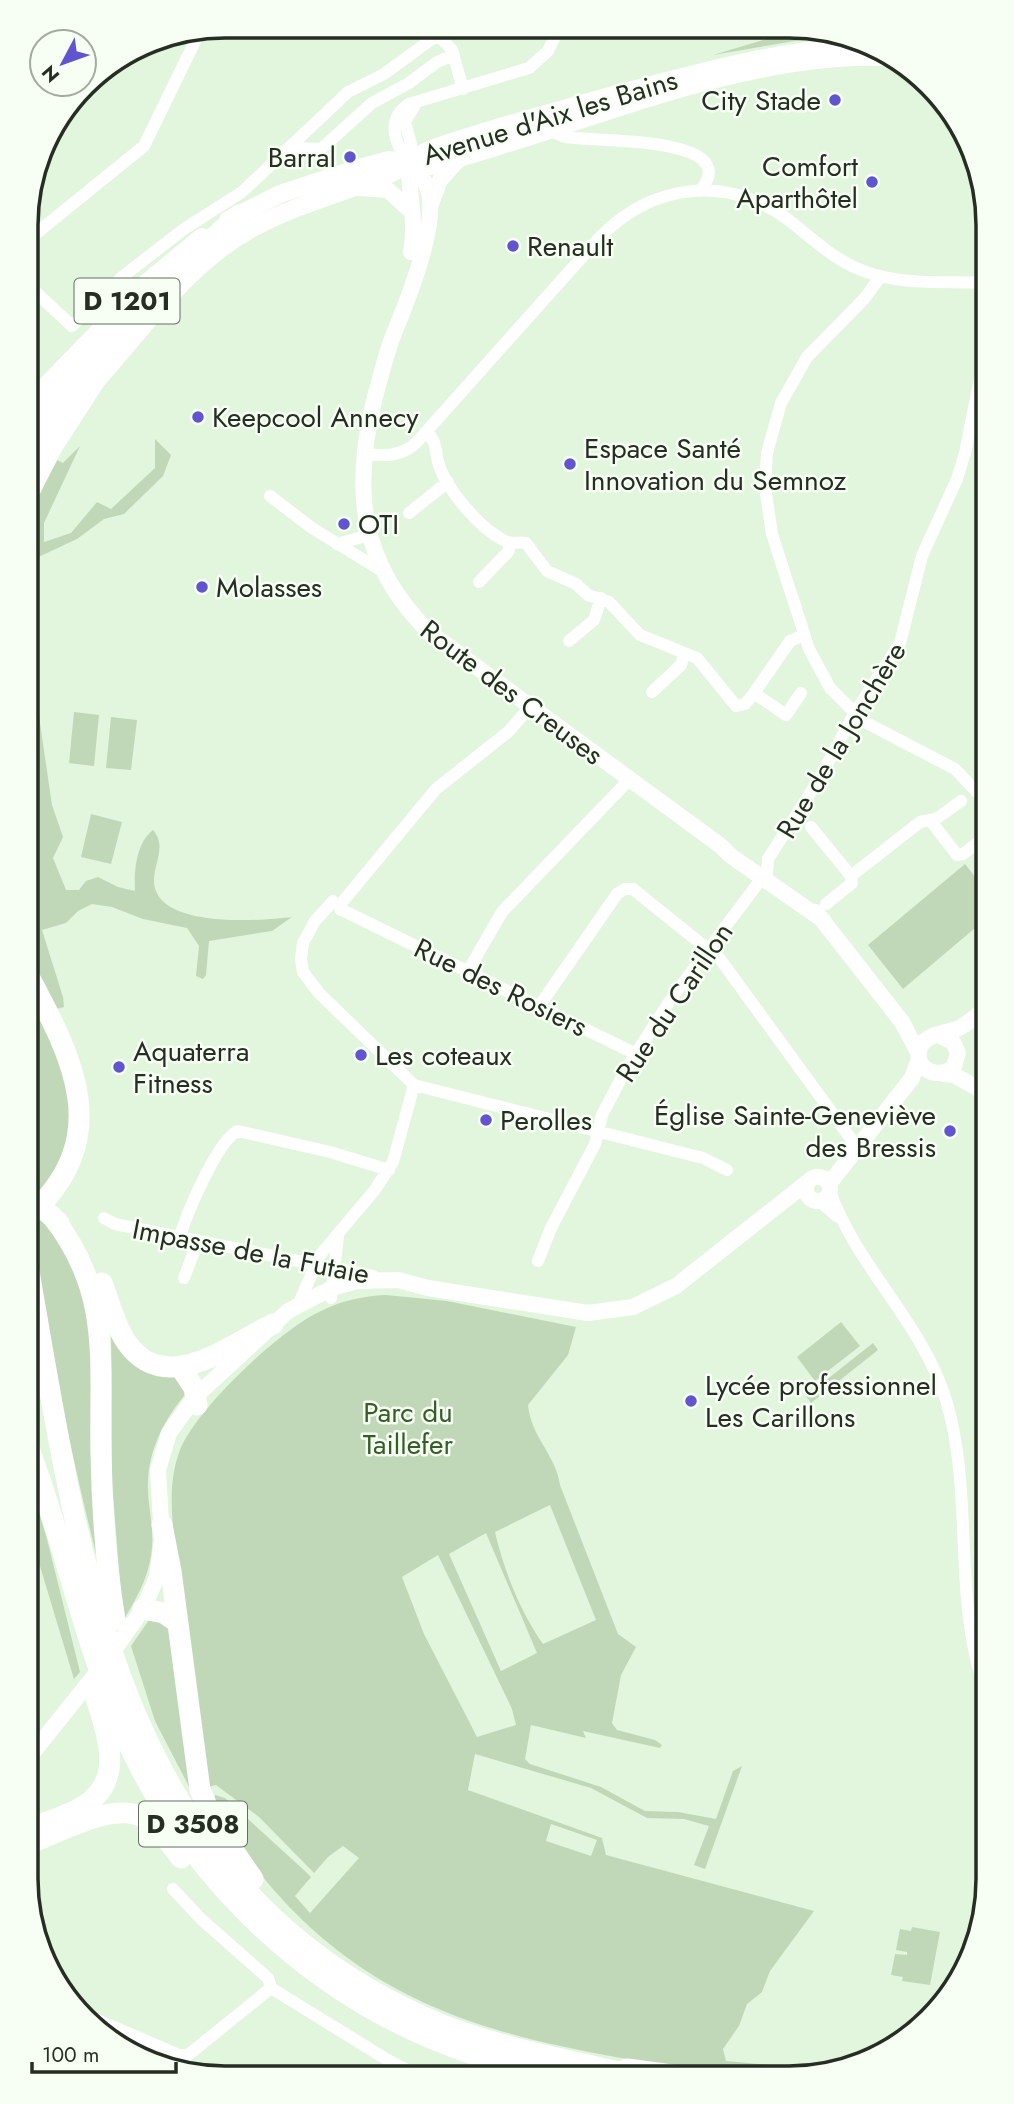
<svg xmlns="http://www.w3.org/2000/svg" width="1014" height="2104" font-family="Jost,sans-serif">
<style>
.green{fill:#c0d8b8;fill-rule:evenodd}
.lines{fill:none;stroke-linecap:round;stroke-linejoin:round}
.street{stroke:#fff;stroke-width:12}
.secondary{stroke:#fff;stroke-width:16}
.primary{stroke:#fff;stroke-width:18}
.highway{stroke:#fff;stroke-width:21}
.poi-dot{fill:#6055ce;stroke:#f7fff5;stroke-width:2.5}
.labels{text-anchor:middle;stroke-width:5;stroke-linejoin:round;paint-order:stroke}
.shield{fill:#f7fff5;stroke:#656c62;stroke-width:2}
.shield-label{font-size:26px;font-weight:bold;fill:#262d23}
.poi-label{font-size:28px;fill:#262d23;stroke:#f7fff5;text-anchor:start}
.street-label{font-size:28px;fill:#262d23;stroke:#f7fff5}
.park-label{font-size:28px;fill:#355d26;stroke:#f7fff5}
.rim{fill:none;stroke:#262d23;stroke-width:3.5}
</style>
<rect width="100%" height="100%" fill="#e2f5dd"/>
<path class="green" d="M797 30H827L835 34 713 55Z
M155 439 171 455 163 476 124 514 104 519 77 539 32 560 28 575C28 523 31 506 57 460L63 463 80 446 44 523V542L71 533 97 502 111 509 155 468Z
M27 697 37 703 52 805 63 837 53 858 66 890H79L86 881 98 877 118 887 135 891C134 871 136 843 153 830 167 846 154 862 154 881 155 929 260 921 292 917L272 931 209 941 206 975 203 979 196 976 199 946 187 928 143 919 112 907 92 904 78 911 66 923 42 930 63 997 64 1007 56 1009 27 952Z
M74 712 99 715 94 766 69 763Z
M111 717 137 720 131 770 106 768Z
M91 814 122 822 111 864 81 857Z
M965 864 988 893V917L903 989 868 945Z
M27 987C55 1043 92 1109 56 1170 49 1182 37 1193 27 1203Z
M43 1214 90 1297 101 1574C72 1459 47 1342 31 1224Z
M386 1295 447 1301 576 1327 568 1355 528 1405C531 1437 556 1455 560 1485L618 1634 636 1647 621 1675 612 1723 617 1730 655 1740 662 1745 660 1748 583 1731 586 1738 531 1725 525 1759 530 1764 601 1787 645 1811 678 1812 716 1819 733 1771 742 1766 705 1869 694 1865 709 1826 684 1819 647 1818 591 1788 475 1754 468 1790 602 1838 606 1855 814 1911 770 1971 762 1992 747 2004 739 2026 723 2049 726 2061 801 2068 859 2062 852 2067C810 2074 768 2083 725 2077 691 2073 656 2064 621 2058 472 2032 356 1994 258 1871 245 1855 210 1815 215 1795L225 1798 306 1872 311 1877 295 1896 310 1913 359 1858 343 1846 328 1857 314 1873 259 1817 216 1785 208 1787 173 1528C171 1501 170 1476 180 1450 196 1409 279 1331 319 1312 340 1301 363 1296 386 1295ZM550 1505 596 1620 543 1644C520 1611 504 1571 495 1532ZM486 1533 537 1653 501 1671 449 1554ZM438 1555 512 1709 516 1725 477 1737 424 1634 402 1577ZM551 1824 597 1840 591 1856 546 1841Z
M841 1322 860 1346 815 1381 797 1357Z
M111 1327 173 1372 188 1391C166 1417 149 1447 148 1482 147 1504 154 1525 152 1547 150 1575 137 1598 123 1621L112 1481Z
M873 1343 878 1350 811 1403 806 1396Z
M27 1473 47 1539 80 1672 74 1679 27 1523Z
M151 1617 171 1626 197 1802 155 1721 131 1646Z
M912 1927 940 1932 930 1985 902 1981 903 1977 891 1975 895 1954 907 1955V1952L896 1950 900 1929 911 1931Z"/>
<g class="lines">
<path class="street" d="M551 130C556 133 561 136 566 137 591 142 747 135 700 191
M284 151 296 148 321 149 372 103 409 83 437 62 454 55
M409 162C394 144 386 119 409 104L529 68 548 51 559 28
M409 162 411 144 405 122 415 105
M28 240 144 146 200 31
M880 277 864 299 807 357 781 403 767 453 765 487 772 534 809 649 830 688 863 721 955 769 988 804
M28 285 72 326 122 277 184 229 242 192 348 92 384 74 432 39 440 37 452 50 463 89
M426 432C437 441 435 449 438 462 446 489 479 528 505 541 512 545 518 541 526 543L547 571 576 584 588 595 609 602 640 635 697 658 736 706 745 704 752 696 790 641 804 635
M363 454C383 456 401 457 416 443L601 236C653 184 724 175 786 218 811 237 831 258 861 270 900 286 946 281 988 283
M270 496 312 528 382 571
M409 513 448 482
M337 544 369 535
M479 582 508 552 511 543
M569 641 594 620 601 598
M652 692 681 665 684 654
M754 693 786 715 801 693
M930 820 957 855 963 854 988 835
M811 827 851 876
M767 874 768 859 818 781 854 714 900 643 922 556 957 479 965 453 988 338
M344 900 436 789 508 732 530 707
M333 901 315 921 303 943 301 959 303 972 319 993 414 1085 703 1158 727 1170
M826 904 852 883 851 876 920 822 936 819 961 801
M340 909 636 1054
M468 971 502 912 629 780
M540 1005 617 894 625 889H633L720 959 854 1143
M830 1191C856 1266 922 1322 946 1400 975 1496 951 1600 987 1695
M819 1201 838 1217
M104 1218 115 1224 373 1276
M180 1237C186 1215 218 1139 238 1131L330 1152 389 1170
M538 1261 551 1228 595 1144 602 1115 626 1069 671 999 762 878
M184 1278 198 1241
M331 1298 338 1236
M299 1303 320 1255 374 1191 393 1162 414 1085
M173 1889 201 1919 268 1978 271 1988 386 2059 420 2077
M86 2015 179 2055H188L271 1988"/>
<path class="secondary" d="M409 162C417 171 426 180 429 193 437 227 408 299 395 331 386 352 381 376 375 397 352 489 359 563 429 632L721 846 731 856 823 920
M409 162C408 193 417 222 411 252
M358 188 388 190 411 211
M431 204 440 180 460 158
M816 912 902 1022 919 1054
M938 1035 953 1042 958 1053 954 1066C938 1083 908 1066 922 1044 929 1033 950 1033 961 1027 971 1021 979 1014 988 1007
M944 1074 954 1075 988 1094
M806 1189a12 12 0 1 1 24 0a12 12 0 1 1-24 0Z
M829 1184 912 1078 919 1059
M109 1657 143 1609 157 1577 162 1540 158 1470 169 1433 195 1397 288 1311 332 1288 357 1281 398 1280 428 1288 588 1313 633 1307 676 1286 809 1181
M26 1761 95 1675"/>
<path class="primary" d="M228 220 280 194 359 168 389 160 430 166C571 130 735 53 881 57
M28 404 145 284 202 237
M28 446C103 391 148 303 223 247 272 210 331 198 387 175 403 169 416 155 432 149 490 128 551 113 610 96 692 74 772 52 857 45"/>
<path class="highway" d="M28 424 65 392 166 280 239 215
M28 494 53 445 94 382
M27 1194 59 1223
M51 1215C113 1292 99 1362 101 1454 102 1510 106 1565 115 1620
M27 1218C116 1139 74 1060 27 973
M27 1260C79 1556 114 1878 424 2017 493 2048 567 2059 640 2077
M102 1283C110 1303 115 1326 127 1343 166 1398 231 1344 273 1324
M181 1368 194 1388 197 1405
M27 1443C62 1535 82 1634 120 1725 185 1878 314 2001 473 2054 505 2065 538 2071 571 2077
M162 1525 171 1571 200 1790 215 1824 253 1879
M143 1609 164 1613 177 1622
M26 1828C41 1825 54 1820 68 1814 131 1788 108 1739 93 1688
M26 1845C56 1834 115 1800 144 1818 159 1827 170 1844 181 1858
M627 2069 687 2077"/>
</g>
<g class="poi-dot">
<circle cx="835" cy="100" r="7"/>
<circle cx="350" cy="157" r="7"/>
<circle cx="872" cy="182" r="7"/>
<circle cx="513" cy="246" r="7"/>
<circle cx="198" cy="417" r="7"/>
<circle cx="570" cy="464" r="7"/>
<circle cx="344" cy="524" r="7"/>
<circle cx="202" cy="587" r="7"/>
<circle cx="361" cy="1055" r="7"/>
<circle cx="119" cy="1067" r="7"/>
<circle cx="486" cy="1120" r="7"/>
<circle cx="950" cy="1131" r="7"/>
<circle cx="691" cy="1401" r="7"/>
</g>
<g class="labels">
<g class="shield">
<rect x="74.5" y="278.5" width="105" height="45" rx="5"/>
<rect x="139" y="1801.5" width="108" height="45" rx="5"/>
</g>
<g class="shield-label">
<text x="127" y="310">D 1201</text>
<text x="193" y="1833">D 3508</text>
</g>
<g class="poi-label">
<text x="821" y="110" text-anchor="end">City Stade</text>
<text x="336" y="167" text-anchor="end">Barral</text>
<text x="858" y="176" text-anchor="end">Comfort<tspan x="858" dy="32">Aparthôtel</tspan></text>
<text x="527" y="256">Renault</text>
<text x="212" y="427">Keepcool Annecy</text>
<text x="584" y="458">Espace Santé<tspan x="584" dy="32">Innovation du Semnoz</tspan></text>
<text x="358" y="534">OTI</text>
<text x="216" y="597">Molasses</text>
<text x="133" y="1061">Aquaterra<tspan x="133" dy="32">Fitness</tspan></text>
<text x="375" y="1065">Les coteaux</text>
<text x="936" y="1125" text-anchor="end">Église Sainte-Geneviève<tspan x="936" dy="32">des Bressis</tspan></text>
<text x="500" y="1130">Perolles</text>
<text x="705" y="1395">Lycée professionnel<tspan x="705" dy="32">Les Carillons</tspan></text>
</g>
<g class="street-label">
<text transform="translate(550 117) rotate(-17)" y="10">Avenue d'Aix les Bains</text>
<text transform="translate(512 692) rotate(37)" y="10">Route des Creuses</text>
<text transform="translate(841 740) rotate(-59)" y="10">Rue de la Jonchère</text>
<text transform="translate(501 987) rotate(26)" y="10">Rue des Rosiers</text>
<text transform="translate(674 1002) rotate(-56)" y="10">Rue du Carillon</text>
<text transform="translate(251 1251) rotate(11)" y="10">Impasse de la Futaie</text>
</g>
<g class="park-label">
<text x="408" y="1422">Parc du<tspan x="408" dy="32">Taillefer</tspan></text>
</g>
</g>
<path d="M0 0H1014V2104H0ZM225 38H789A187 187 0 0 1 976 225V1879A187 187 0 0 1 789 2066H225A187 187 0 0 1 38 1879V225A187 187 0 0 1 225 38Z" fill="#f7fff5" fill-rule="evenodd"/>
<path class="rim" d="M225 38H789A187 187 0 0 1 976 225V1879A187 187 0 0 1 789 2066H225A187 187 0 0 1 38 1879V225A187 187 0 0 1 225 38Z"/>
<g transform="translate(63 63) rotate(229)"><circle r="33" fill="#f7fff5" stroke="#a3aba1" stroke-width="2"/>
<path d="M0-5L12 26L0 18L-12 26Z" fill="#6055ce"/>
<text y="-10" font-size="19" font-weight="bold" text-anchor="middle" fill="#262d23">N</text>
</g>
<path d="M32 2062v10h144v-10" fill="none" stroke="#262d23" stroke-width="3.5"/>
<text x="42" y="2062" font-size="21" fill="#262d23" stroke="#f7fff5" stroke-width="5" paint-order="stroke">100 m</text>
</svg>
